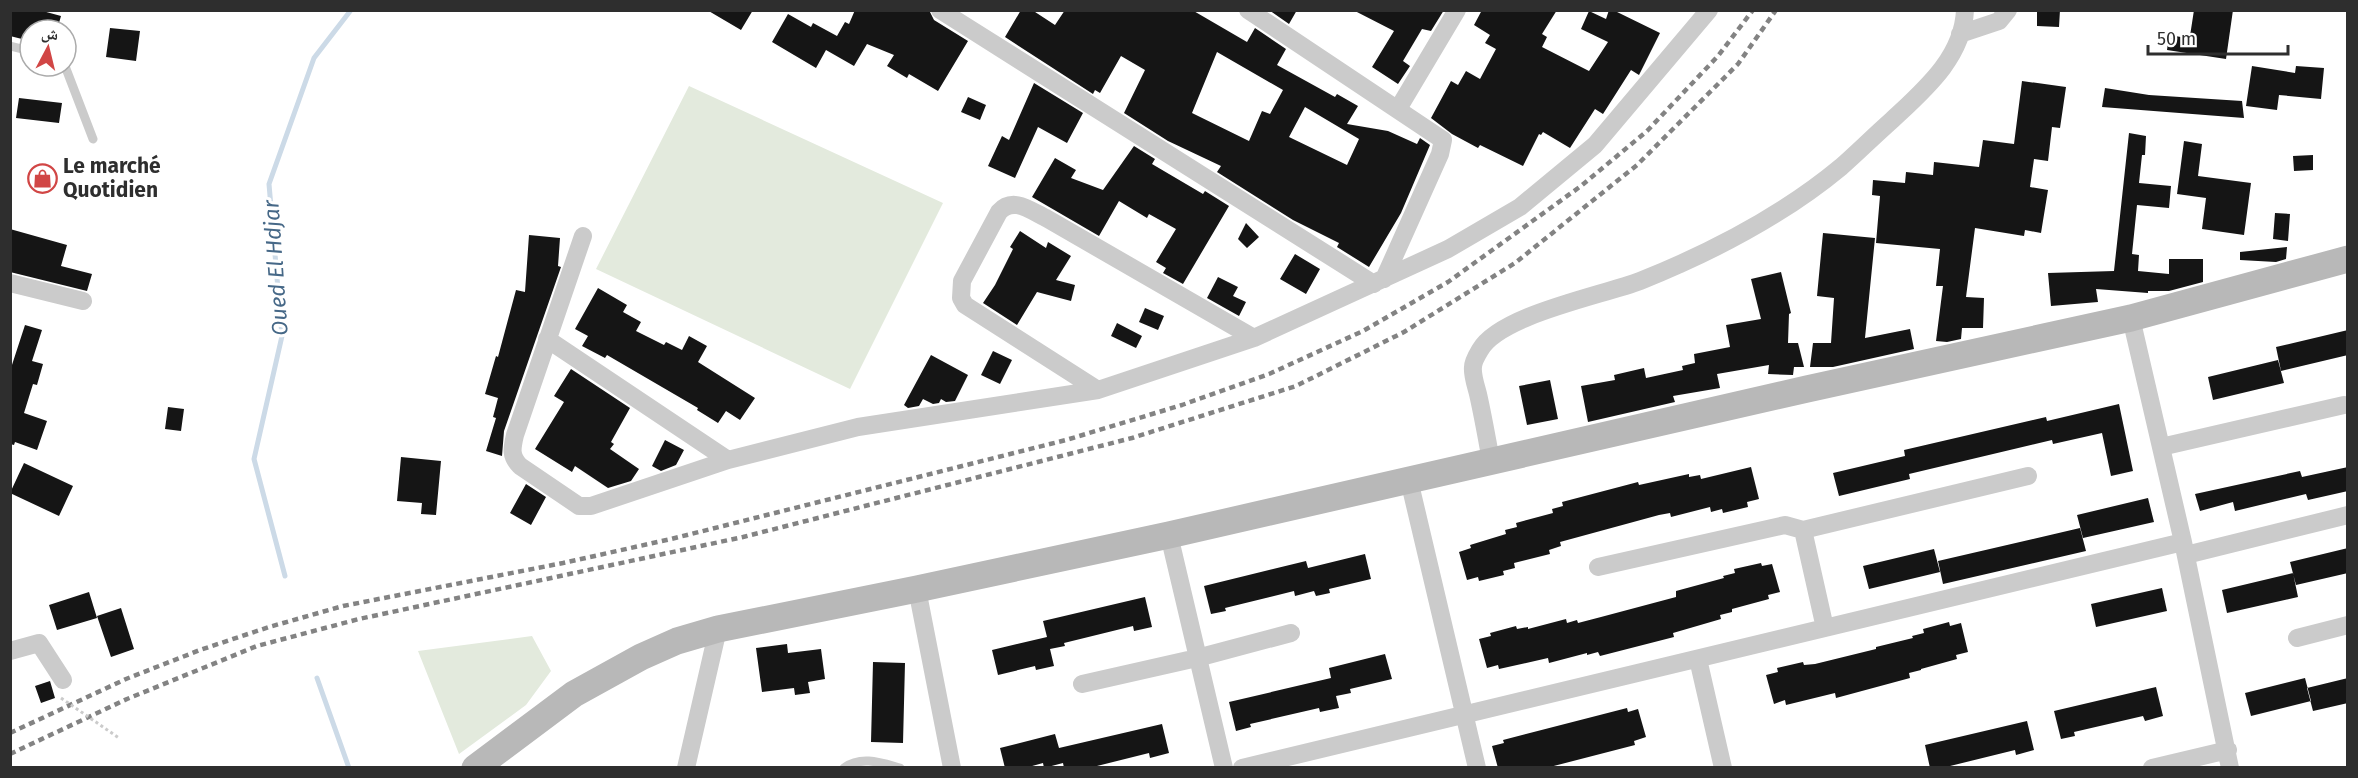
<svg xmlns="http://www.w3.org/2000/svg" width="2358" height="778" font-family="'Fira Sans','Noto Naskh Arabic',sans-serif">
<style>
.green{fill:#e3eadd}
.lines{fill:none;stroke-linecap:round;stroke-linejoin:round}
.stream{stroke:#ccdae7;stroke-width:5}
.building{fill:#151515;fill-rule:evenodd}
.lane{stroke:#cbcbcb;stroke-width:9}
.street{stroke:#cbcbcb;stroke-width:18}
.secondary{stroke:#b8b8b8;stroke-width:27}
.rail{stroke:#838383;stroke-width:4.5;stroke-dasharray:6 4.5;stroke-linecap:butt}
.path-bridge{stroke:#cbcbcb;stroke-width:3;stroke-dasharray:3 3;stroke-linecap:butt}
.labels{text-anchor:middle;stroke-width:6;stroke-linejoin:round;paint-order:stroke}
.poi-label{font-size:21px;font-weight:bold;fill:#2e2e2e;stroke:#fff;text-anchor:start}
.water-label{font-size:22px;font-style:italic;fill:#466887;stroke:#fff}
</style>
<rect width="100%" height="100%" fill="#fff"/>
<path class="green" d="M689 86 943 203 850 389 596 269Z
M532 636 551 671 526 705 459 754 418 651Z"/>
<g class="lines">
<path class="stream" d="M285 576 254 459 282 336 269 184 314 58 351 10
M317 678 349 768"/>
</g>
<path class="building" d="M10 10H39L61 16 57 30H30V41L10 36Z
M707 10H753L741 30Z
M855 10H929L934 20 968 41 938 91 909 74 907 78 887 66 894 55 867 44 854 66 826 50 816 68 772 42 788 14 811 27 813 23 837 36 845 22 849 24Z
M1021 10H1032L1055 25 1065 10H1192L1247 42 1255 28 1286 49 1277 65 1335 97 1337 94 1358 106 1347 124 1388 131 1417 144 1420 138 1430 145 1401 213 1369 267 1337 247 1339 243 1293 220 1217 172 1221 166 1168 141 1124 113 1145 70 1121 56 1100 93 1095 90 1093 94 1005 37ZM1217 52 1283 90 1270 114 1262 111 1249 141 1192 113ZM1305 107 1359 139 1347 165 1289 137Z
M1269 10H1297L1289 24Z
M1353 10H1444L1431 31 1422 29 1403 61 1410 66 1398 84 1372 67 1394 31Z
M1482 10H1557L1542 34 1547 37 1542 47 1589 71 1608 42 1581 29 1589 11 1606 19 1609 10H1613L1660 33 1639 75 1631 70 1603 114 1595 109 1570 148 1543 132 1541 135 1539 134 1523 166 1480 145 1478 148 1452 134 1431 118 1451 81 1458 85 1466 71 1480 79 1496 49 1485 43 1490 35 1474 25Z
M2037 10H2060L2059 27 2037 26Z
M2194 10H2233L2226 59 2167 50 2169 35 2187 38V35L2190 36Z
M110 28 140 31 136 61 106 57Z
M2252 66 2295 73 2296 66 2324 68 2321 99 2279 95 2277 110 2246 106Z
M2022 81 2066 87 2060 128 2052 127 2048 161 2034 159 2030 187 2048 190 2041 233 2025 230 2024 236 1975 228 1966 297 1984 298 1983 328H1962L1961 339 1947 342 1936 341 1943 286H1936L1940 249 1876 243 1880 196 1872 195 1873 180 1905 183 1906 172 1933 175 1934 162 1979 167 1983 140 2014 144Z
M1034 83 1083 113 1067 143 1038 127 1015 178 988 166 1002 136 1009 140Z
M2105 88 2149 95 2242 101 2244 118 2102 107Z
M968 97 986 105 980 120 961 112Z
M19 98 62 103 59 123 16 118Z
M2129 133 2146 136 2145 155H2142L2139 183 2171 186 2169 208 2137 205 2132 254 2139 255 2138 271 2169 274V259H2203V282L2169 291H2148V293L2096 289 2098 302 2051 306 2048 273 2114 271Z
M2184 141 2202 144 2198 176 2251 183 2244 235 2202 229 2206 198 2177 194Z
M1134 146 1155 159 1152 164 1203 194 1205 191 1229 206 1183 284 1163 273 1166 268 1156 262 1176 229 1149 214 1147 218 1119 201 1099 236 1032 197 1055 158 1076 170 1071 178 1103 190Z
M2313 155V170L2294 171 2293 156Z
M2275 213 2290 214 2288 241 2273 239Z
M1246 223 1259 237 1247 248 1238 239Z
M10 229 67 245 61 266 92 274 87 291 10 272Z
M1020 231 1046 248 1048 242 1071 256 1056 280 1075 285 1071 301 1037 292 1017 325 983 303 995 285 1013 249 1010 247Z
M1823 233 1875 238 1865 338 1910 329 1914 349 1833 367H1810L1813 343H1831L1834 298 1817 296Z
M529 235 560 238 558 266 561 267 504 431 502 456 486 451 496 418 493 417 498 398 485 394 496 356 498 357 516 290 525 292Z
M2287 247 2286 259 2276 262 2240 260V252Z
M1295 254 1320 269 1306 294 1280 279Z
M1781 272 1791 313 1789 314 1788 343H1798L1804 367H1794L1793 375 1768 374 1769 365 1717 374 1720 388 1673 396 1675 402 1588 422 1581 386 1615 380 1614 375 1644 368 1646 378 1683 370 1682 366 1695 363 1694 354 1730 347 1726 325 1761 319 1751 279Z
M1218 277 1238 287 1233 296 1246 302 1239 316 1207 298Z
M598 288 627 305 623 312 641 322 636 331 664 345 666 342 682 350 689 336 707 346 698 362 755 398 740 420 726 411 718 423 697 410 698 408 607 355 605 358 582 346 588 336 575 329Z
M1145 308 1164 316 1158 330 1139 322Z
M1117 323 1142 336 1136 348 1111 336Z
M25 325 42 330 32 361 43 364 37 385 33 384 24 413 47 421 37 450 15 442 14 445 10 444V371Z
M2348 330V355L2281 371 2276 347Z
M993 351 1012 360 1000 384 981 375Z
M931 355 968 375 955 401 946 402 941 399 939 403 933 404 923 399 919 406 908 408 904 405Z
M2278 360 2284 383 2213 400 2208 377Z
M571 369 630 408 611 442 614 444 610 449 639 469 631 481 608 488 575 466 572 472 535 449 564 402 554 396Z
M1550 380 1558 419 1527 425 1519 386Z
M2119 404 2133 471 2111 476 2102 433 2053 444 2052 440 1909 474 1910 479 1839 496 1833 473 1905 456 1904 450 2046 417 2047 421Z
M168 407 184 409 181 431 165 429Z
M665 440 684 450 676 465 661 471 652 466Z
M401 457 441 461 436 515 421 514 422 503 397 501Z
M24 463 73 486 59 516 10 493Z
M1751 467 1759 499 1747 502 1748 507 1723 513 1722 509 1711 512 1710 507 1671 517 1670 513 1659 515 1560 542 1561 546 1549 550 1550 554 1514 563 1515 568 1503 571 1504 575 1479 581 1478 577 1467 580 1459 552 1471 548 1470 545 1506 534 1505 530 1517 527 1516 523 1553 513 1552 509 1563 506 1562 502 1638 482 1639 485 1689 474V477L1700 475 1701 479Z
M2348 467V491L2308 500 2306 494 2235 511 2233 502 2200 511 2195 494 2300 471 2302 477Z
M526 484 546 497 531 525 510 513Z
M2148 498 2154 522 2083 538 2077 515Z
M2080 528 2086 551 1943 584 1938 561Z
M2348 548V573L2296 585 2290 562Z
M1934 549 1940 572 1869 589 1863 566Z
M1365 554 1371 579 1329 589 1330 593 1316 596 1314 591 1295 596 1294 591 1225 608 1226 611 1211 614 1204 586 1306 561 1308 568Z
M1761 563 1762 566 1772 564 1780 592 1768 595 1769 599 1732 609V612L1720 615 1721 619 1673 633 1674 637 1600 656 1598 652 1587 655V653L1549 663 1548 658 1499 669 1498 665 1487 668 1479 639 1491 636 1490 633 1516 626 1517 629 1528 627V629L1566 619 1567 623 1577 620 1578 623 1601 617 1676 597V591L1724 578 1723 576 1735 573 1734 569Z
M2293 573 2298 597 2227 613 2222 590Z
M2162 588 2167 611 2096 627 2091 604Z
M89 592 97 618 57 630 49 605Z
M1145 597 1152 627 1134 631 1133 626 1064 643 1065 646 1050 649 1054 666 1036 670 1035 666 998 675 992 650 1047 637 1043 621Z
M121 608 134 649 111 657 97 616Z
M1949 622 1950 626 1961 623 1968 652 1956 655 1957 659 1921 669V670L1909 673 1910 678 1836 698 1835 693 1786 705 1785 700 1774 704 1766 675 1778 672 1777 668 1803 662 1804 665 1815 664 1876 649V647L1913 638 1912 636 1924 633 1923 629Z
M787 644 788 653 821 649 825 679 808 682 810 693 795 695 794 688 762 692 756 648Z
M1385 654 1392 679 1350 689 1351 693 1336 696 1339 708 1320 712 1319 708 1250 724 1251 727 1236 731 1229 702 1331 678 1329 668Z
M873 662 905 663 903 743 871 742Z
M2305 678 2311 701 2251 716 2245 693Z
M2348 678V703L2313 711 2307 688Z
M50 681 55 698 41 703 35 686Z
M2156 687 2163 716 2145 721 2143 716 2074 732 2075 736 2061 739 2054 711Z
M1627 708 1628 712 1638 709 1646 737 1634 741 1635 745 1546 768H1498L1492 746 1504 743 1503 740Z
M2027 721 2034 750 2016 755 2015 750 1942 768H1930L1925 745Z
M1162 724 1169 753 1150 758 1149 753 1089 768H1064L1063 763 1044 768 1043 763 1025 768H1005L1000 748 1055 734 1059 748Z"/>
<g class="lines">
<path class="lane" d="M10 46 30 51
M65 66 93 139
M844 768C861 755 882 763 900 768"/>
<path class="street" d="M940 10 1374 284
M1248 10 1443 140 1440 154 1384 279
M1960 34 1999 21 2008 10
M1398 109 1457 10
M583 236 515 435C512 448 510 456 520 466L579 506H591L728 460 858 427 1098 390 1254 338 1448 249 1520 207 1595 145 1709 10
M10 283 83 301
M547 339 728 460
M1098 390 965 305 961 298 962 281 999 212C1013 196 1031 211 1046 218L1254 338
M2161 447 2344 405
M1491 461C1487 439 1483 416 1478 394 1476 386 1472 375 1473 367 1473 362 1477 355 1480 350 1500 315 1600 296 1640 281 1710 253 1782 216 1841 167 1858 152 1874 136 1891 121 1923 91 1963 58 1965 10
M1409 480 1477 768
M1803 530 1825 628
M1169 535 1224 768
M2183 542 2230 768
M2186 555 2348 515
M1598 567 1785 525 1803 530 2028 476
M917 589 952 768
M2297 638 2348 625
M10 651 39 643 63 680
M1698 659 1723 768
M1082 684 1197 658 1291 633
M686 768 718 629
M1242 768 2183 542 2131 318
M2152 768 2228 750"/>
<path class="secondary" d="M475 768 574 694 641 657 677 641 718 629 917 589 1169 535 1807 389 2131 318 2348 259"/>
<path class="rail" d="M10 733 126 679 200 650 269 627 343 606 563 563 671 539 1066 440 1182 405 1269 374 1363 331 1448 282 1581 186 1647 131 1718 56 1753 10
M10 754 127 699 257 646 359 619 743 537 1132 438 1296 386 1404 332 1515 263 1637 165 1738 64 1776 10"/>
<path class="path-bridge" d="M61 698 119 738"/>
</g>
<defs>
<symbol id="shop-ring" viewBox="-11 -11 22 22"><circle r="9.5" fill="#fff" stroke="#d14645" stroke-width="1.5"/><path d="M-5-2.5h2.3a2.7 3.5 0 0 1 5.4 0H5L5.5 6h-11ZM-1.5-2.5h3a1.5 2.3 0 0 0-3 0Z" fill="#d14645"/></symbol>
</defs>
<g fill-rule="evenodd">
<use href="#shop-ring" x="26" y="162" width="33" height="33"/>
</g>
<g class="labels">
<g class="poi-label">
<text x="63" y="173">Le marché<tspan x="63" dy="24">Quotidien</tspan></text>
</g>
<g class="water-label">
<text transform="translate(275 268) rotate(-94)" y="8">Oued El Hdjar</text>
</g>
</g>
<rect width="2358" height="778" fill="none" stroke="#2e2e2e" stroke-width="24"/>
<g transform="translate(48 48) rotate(7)"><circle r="28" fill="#ffffff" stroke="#ababab" stroke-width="1.5"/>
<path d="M0-4.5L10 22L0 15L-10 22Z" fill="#d14645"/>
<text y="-9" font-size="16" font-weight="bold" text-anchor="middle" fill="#2e2e2e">ش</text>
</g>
<path d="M2148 45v9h140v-9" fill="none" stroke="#2e2e2e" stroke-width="3"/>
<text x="2157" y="45" font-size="18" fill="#2e2e2e" stroke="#ffffff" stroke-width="4.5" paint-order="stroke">50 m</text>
</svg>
